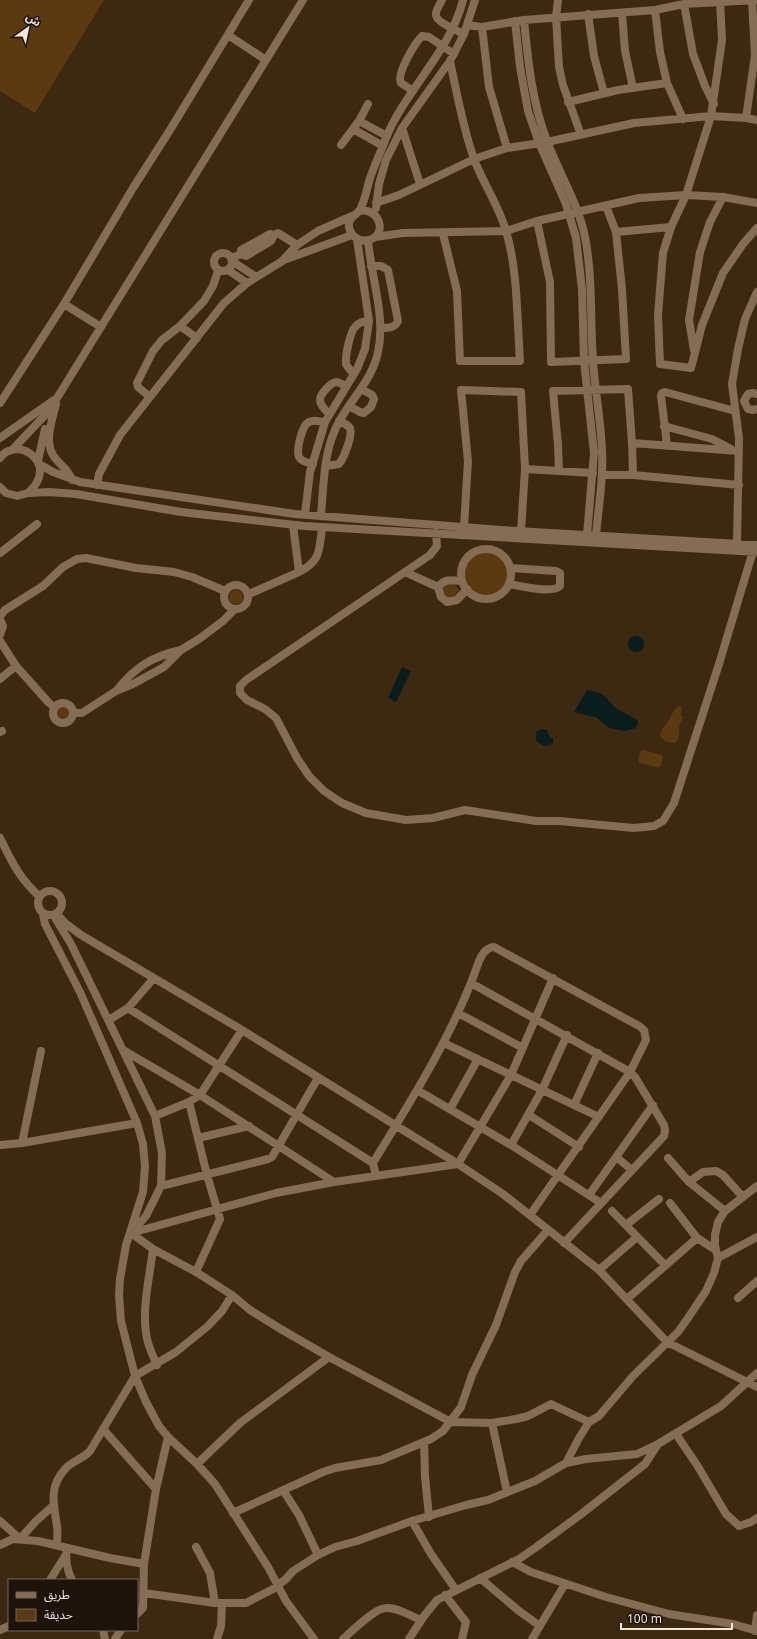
<svg xmlns="http://www.w3.org/2000/svg" width="757" height="1639" font-family="'Noto Sans','Noto Sans Arabic',sans-serif">
<style>
.green{fill:#5b3911}
.water{fill:#0b1c1d}
.lines{fill:none;stroke-linecap:round;stroke-linejoin:round}
.minor{stroke:#856d55;stroke-width:8}
</style>
<rect width="100%" height="100%" fill="#3d2812"/>
<path class="green" d="M0 0H104L35 113 0 91Z
M464 574a22 22 0 1 1 44 0a22 22 0 1 1-44 0Z
M453 583 459 590 457 598 444 599 442 588 444 585Z
M229 597a7 7 0 1 1 14 0a7 7 0 1 1-14 0Z
M55 713a7 7 0 1 1 14 0a7 7 0 1 1-14 0Z
M679 706 682 708 681 715 683 717C682 720 680 722 680 724 677 731 683 735 675 743 667 743 656 739 662 729 664 726 667 724 668 721 672 716 673 709 679 706Z
M644 750 661 755 663 757 660 768 639 763 638 760 641 751Z"/>
<path class="water" d="M628 644a8 8 0 1 1 16 0a8 8 0 1 1-16 0Z
M402 667 411 671 396 702 388 698Z
M587 690 600 693 606 697 614 707 637 720 638 723 636 728 625 731 609 728 597 718 574 712Z
M541 729 547 730 549 736 553 739V743C545 748 543 746 536 741V732Z"/>
<g class="lines">
<path class="minor" d="M442 0C440 4 435 11 436 15 436 22 458 31 464 34
M558 0 556 17 559 67 563 85 581 135
M720 0 722 40 711 116 686 195 671 227 663 253 658 315 660 364 691 368 702 325 723 273 743 244 757 228
M684 4 693 54 705 86 714 104
M655 10 660 52 667 83 683 119
M622 13 625 51 633 88
M588 14 594 56 604 93
M524 20C528 61 532 102 547 141 559 173 578 203 585 237 593 278 590 320 593 361 595 391 601 421 602 451 604 479 598 508 596 536
M515 21 520 67 528 111 539 143 566 204 576 238 582 289 584 361 594 453 587 535
M467 25 482 27 524 20 655 10 684 4 757 0
M482 27 489 87 507 148
M228 35 266 60
M413 91 401 83C396 74 415 43 422 36L429 37 454 54
M568 102 618 90 667 83
M746 118 755 55 752 0
M359 121 387 136
M402 128 420 184
M353 129 383 146
M341 145 359 121 368 104
M376 203 399 195 474 159 507 148 547 142 634 123 711 116 746 118 757 120
M376 208 379 184 386 160 402 128 450 61 464 34 475 0
M359 211C380 207 388 235 369 240 358 243 348 234 349 223 350 216 357 215 360 210 365 200 367 188 370 178 375 164 381 151 386 138 406 89 450 52 463 0
M537 221 550 282 551 362 626 359 622 289 616 232 606 206
M616 232 671 227
M443 234 457 291 460 361H520C517 321 518 270 506 231 499 206 483 183 474 159 463 128 457 94 450 61
M375 237 403 233 506 231 537 221 639 198 686 195 723 197 757 203
M214 262a9 9 0 1 1 18 0a9 9 0 1 1-18 0Z
M241 254 246 256 271 241 274 235
M232 258 241 254V250L270 234 274 235 278 233 297 245
M284 259 297 245 318 231 352 216
M232 261 256 277
M371 266H381L388 270 398 321C395 328 388 328 382 328
M228 270 247 283
M64 304 101 327
M180 326 197 338
M694 350 689 320 700 252 710 222 723 197
M354 374C351 371 348 368 346 364 345 357 350 332 355 327 358 323 364 321 369 321
M757 394 753 393 748 394 744 401 748 409 753 410 757 409
M150 397 138 387 137 383 153 351 162 340 180 326 204 301 213 286 218 271
M0 403 64 304 133 188 170 130 249 0
M56 404C52 421 43 443 55 458 62 467 68 469 72 480
M349 406 360 412 364 413 371 407 374 399 372 395 361 389
M329 414C326 411 320 405 320 400 320 394 331 382 337 382 340 383 344 385 346 386
M664 426 712 439 731 449
M0 438 54 400
M632 443 739 451
M667 445 661 396 662 393 665 392 735 411
M12 450 49 411 303 0
M0 458C17 434 61 464 28 493
M38 461 45 429
M39 464 53 472 80 482 295 514 501 530 757 545
M313 464C308 463 301 461 299 457 296 450 302 425 309 422 314 419 320 422 325 422
M326 466 339 464C344 458 353 435 350 428 347 424 343 423 339 421
M525 469 593 473
M559 471 558 445 553 391 628 389 632 443 633 475
M602 475H633L739 485
M97 485 99 474 120 435 224 303 247 283 284 260 352 235
M0 487 6 493 17 496 28 493 49 492 76 494 181 512 304 526 757 552
M305 514 310 472 325 422 357 369 365 349 369 321 357 239
M321 515C324 483 323 449 340 420 353 397 373 378 378 352 386 316 371 277 368 240
M293 525 299 572C321 561 319 550 322 528
M464 527 468 461 461 390 521 392 525 469 521 531
M436 533 437 546 430 555 246 680 240 686V693L247 700 265 709 276 718 297 758 309 776 324 791 342 803 366 813 406 820 433 818 465 810 536 821H559L634 828 654 826 663 821 674 803 719 664 753 551
M737 544 739 438 732 384 738 349 745 319 757 292
M461 574a25 25 0 1 1 50 0a25 25 0 1 1-50 0Z
M0 553 37 524
M405 572 438 587 441 597 447 602 457 600 467 589
M509 584C521 586 552 594 560 586V573L556 571 511 568
M224 597a12 12 0 1 1 24 0a12 12 0 1 1-24 0Z
M438 587C445 578 452 580 462 581
M249 594 299 572
M0 616 5 610 43 586 63 567 77 559 86 558 136 568 174 572 192 577 225 591
M0 619 3 626 0 635
M0 641 16 666 49 703 54 707
M0 679 16 666
M117 690C135 667 153 656 181 650
M53 713a10 10 0 1 1 20 0a10 10 0 1 1-20 0Z
M73 713H82L116 691 133 684 164 667 181 650 199 639 223 621 235 609
M0 732 2 731
M0 838C12 862 19 878 39 896
M38 903a12 12 0 1 1 24 0a12 12 0 1 1-24 0Z
M43 914 45 924 80 992 137 1123 143 1144 145 1167 143 1192 126 1245 120 1279 119 1295 121 1321 135 1376 146 1402 159 1426 168 1437 197 1464 215 1484 268 1567 286 1601 314 1639
M57 914 65 923 81 935 242 1030 458 1164 503 1194 599 1270 667 1342 757 1387
M54 916 71 944 155 1116 162 1153 161 1186 146 1216 133 1231
M471 983 630 1072 635 1077 664 1125 665 1130 664 1136 564 1243
M128 1008 373 1163
M458 1013 523 1048
M109 1020 128 1008 154 978
M444 1043 599 1117
M123 1050 200 1095 334 1182
M417 1090 511 1145 601 1203
M189 1102 207 1175 220 1219 196 1272
M574 1105 598 1053
M450 1109 478 1059
M529 1115 579 1147
M155 1116 189 1102 200 1095 242 1030
M198 1138 249 1126
M22 1143 41 1051
M0 1145 22 1143 137 1123
M511 1145 542 1090 567 1035
M616 1157 632 1170
M668 1158 689 1182 725 1211
M376 1176 373 1163C410 1102 449 1041 474 975 478 965 481 948 494 947L639 1026 644 1030 646 1040 630 1072 530 1215
M689 1182 703 1172 716 1171 723 1175 742 1196
M161 1186 268 1159 272 1157 318 1078
M589 1195 653 1105
M670 1203 697 1238
M612 1211 665 1265
M626 1225 659 1199
M131 1233 276 1193 334 1182 458 1164 511 1075 553 978
M131 1233 153 1249 196 1272 232 1295 250 1310 279 1328 329 1357 451 1422 492 1423 516 1419 528 1416 551 1404 589 1422
M153 1249C150 1274 142 1308 146 1333 147 1344 152 1354 157 1365
M718 1258 757 1237
M599 1270 637 1237
M738 1298 757 1281
M627 1299 697 1238 716 1250
M492 1423 507 1492
M103 1429 156 1489
M676 1434 697 1465 726 1514 739 1526 751 1522 757 1518
M424 1442 425 1476 429 1517
M566 1463 579 1438 589 1422 599 1416 633 1376 678 1332 688 1318 706 1291 714 1273 718 1258 715 1246V1235L718 1222 725 1211 757 1186
M197 1464 240 1423 329 1357
M283 1490 299 1515 318 1555
M233 1513 323 1472 335 1468 381 1460 431 1439 443 1431 461 1407 472 1375 496 1325 515 1272 521 1261 548 1230
M0 1521 20 1539 36 1521 54 1505
M412 1521 431 1554 456 1590
M0 1545 13 1539 38 1541 110 1558 144 1564
M57 1545C57 1539 58 1532 57 1526 54 1505 48 1488 65 1469 72 1461 83 1459 90 1451L135 1376 176 1352 208 1326 222 1311 232 1295
M196 1547 210 1573 215 1603
M67 1548C65 1558 67 1571 72 1580
M512 1562 531 1572 606 1597 669 1614 733 1624 757 1631
M480 1578 519 1611 540 1626
M50 1580 65 1556
M144 1593 215 1603H246L273 1589 286 1579 293 1571 318 1555 335 1547 357 1541 412 1521 466 1505 488 1500 535 1481 566 1463 586 1459 637 1454 658 1444
M445 1595 466 1622 462 1639
M137 1614 143 1608 144 1564 156 1489 168 1437
M0 1630 9 1626
M103 1630 105 1639
M755 1631 757 1615
M115 1639 121 1630
M217 1639 221 1626 222 1603
M343 1639C352 1631 375 1608 386 1608 398 1607 410 1616 421 1620
M409 1639 424 1616 437 1600 519 1559 535 1548 580 1515 645 1464 658 1444 721 1406 757 1373
M532 1639 565 1584"/>
</g>
<rect x="8" y="1579" width="130" height="52" fill="#1d130a" stroke="#73675c"/>
<rect x="16" y="1592" width="20" height="6" fill="#856d55" stroke="#73675c"/>
<text x="44" y="1599" font-size="12" fill="#f3e5d8">طريق</text>
<rect x="16" y="1609" width="20" height="12" fill="#5b3911" stroke="#73675c"/>
<text x="44" y="1619" font-size="12" fill="#f3e5d8">حديقة</text>
<g transform="translate(28 28) rotate(33)" stroke="#1d130a" stroke-width="3" paint-order="stroke">
<path d="M0-3L7 15L0 10L-7 15Z" fill="#f3e5d8"/>
<text y="-6" font-size="11" font-weight="bold" text-anchor="middle" fill="#f3e5d8">ش</text>
</g>
<path d="M621 1623v6h111v-6" fill="none" stroke="#f3e5d8" stroke-width="2"/>
<text x="627" y="1623" font-size="12" fill="#f3e5d8" stroke="#1d130a" stroke-width="3" paint-order="stroke">100 m</text>
</svg>
